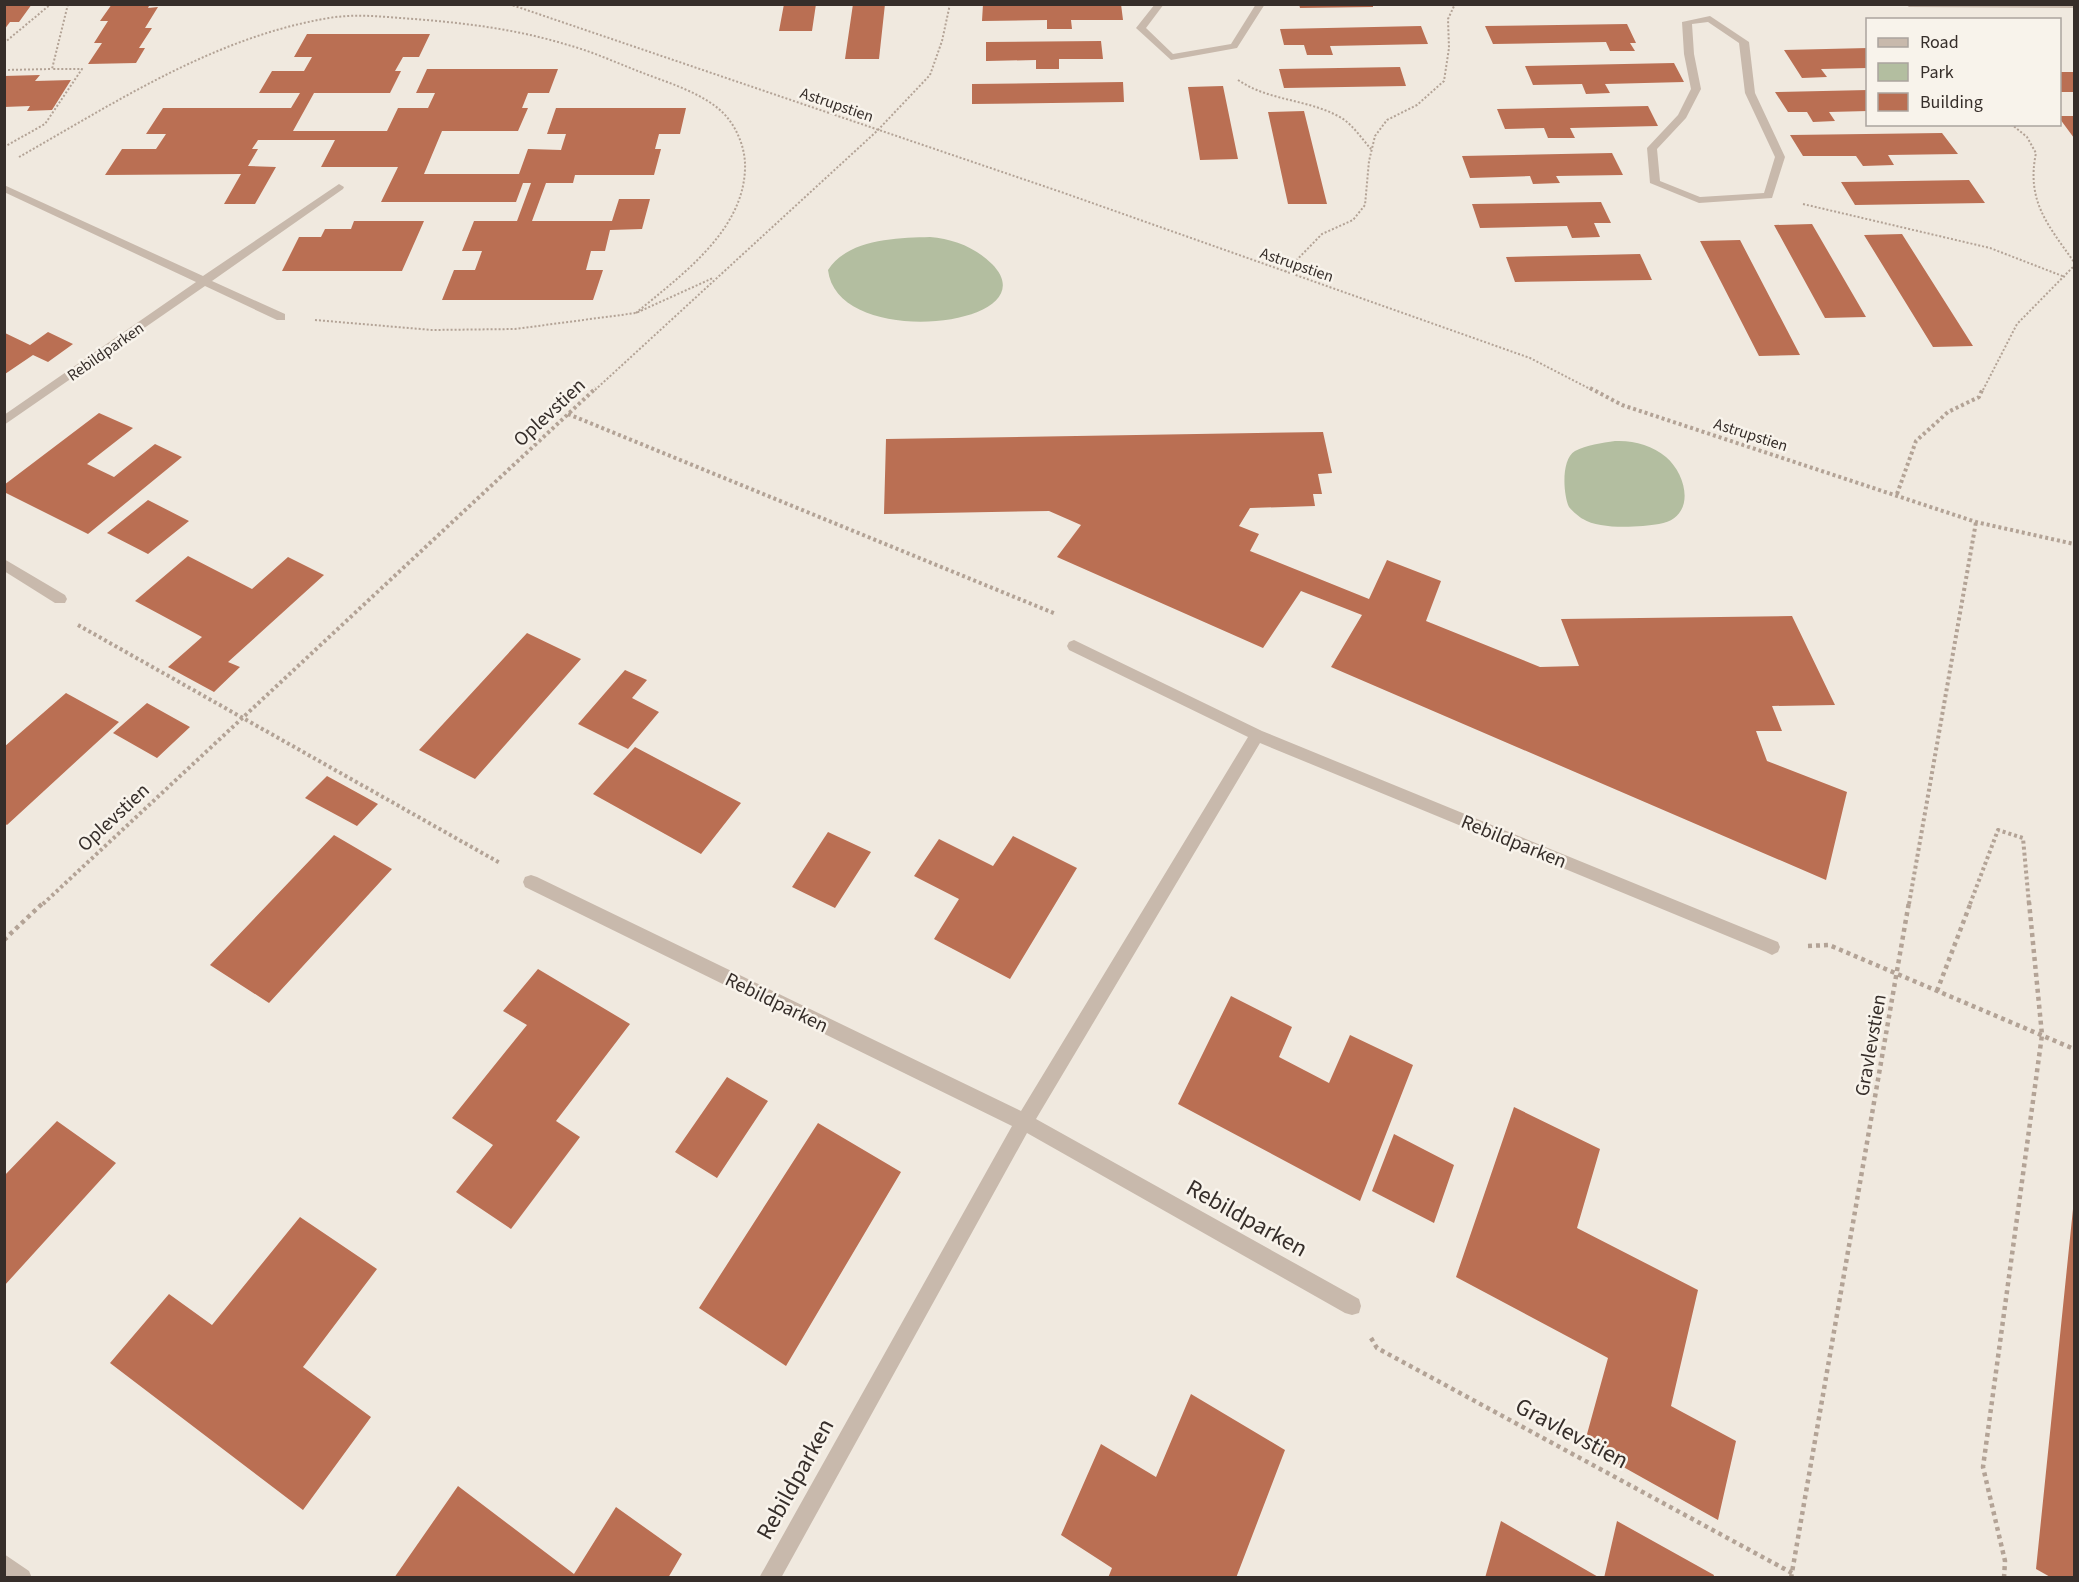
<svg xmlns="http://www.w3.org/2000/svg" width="2079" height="1582" font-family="'Source Sans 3',sans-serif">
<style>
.green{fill:#b3bea0}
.building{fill:#ba6f53}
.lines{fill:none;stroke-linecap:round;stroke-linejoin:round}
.path-far2{stroke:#b3a396;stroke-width:2;stroke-dasharray:2 2;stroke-linecap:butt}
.path-far1{stroke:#b3a396;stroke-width:4;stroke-dasharray:3 3;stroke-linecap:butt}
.path{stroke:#b3a396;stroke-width:4.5;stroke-dasharray:4 4;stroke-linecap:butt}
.street{fill:#c8b9ac;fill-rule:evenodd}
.labels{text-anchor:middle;stroke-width:5;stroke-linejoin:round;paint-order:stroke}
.far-street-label{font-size:16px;fill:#362e2a;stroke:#f8f3eb}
.street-label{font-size:20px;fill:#362e2a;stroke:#f8f3eb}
.near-street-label{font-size:24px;fill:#362e2a;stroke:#f8f3eb}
</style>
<rect width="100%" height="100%" fill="#f0e9df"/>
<path class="green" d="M930 237C953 239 975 247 992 264 1053 326 837 352 828 270 848 239 896 238 930 237Z
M1615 441C1633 440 1652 445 1666 457 1688 476 1696 518 1659 524 1640 527 1600 530 1583 519 1579 517 1571 510 1569 507 1563 494 1561 459 1575 451 1586 445 1602 443 1615 441Z"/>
<path class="building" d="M4 4H32L19 22H10L4 30Z
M112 4H150L148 8 158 7 145 28H152L139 48H145L136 63 88 64 102 43H94L108 21H100Z
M784 4H816L812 31H779Z
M853 4H885L879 59H845Z
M983 4H1121L1123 20H1071L1072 29H1047V20L982 21Z
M1299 4H1373V7L1300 8Z
M1627 24 1636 43H1630L1635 51H1610L1606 42 1493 44 1485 26Z
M1421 26 1428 44 1330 46 1333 55H1307L1304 45H1284L1280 29Z
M307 34H430L419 57H403L395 71H401L390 93H314L293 131H387L398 108H428L435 93H416L427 69H558L549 93H528L522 108H528L518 131H442L424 174H519L528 149 561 150 566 134H547L556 108H686L680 134H659L655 149H661L654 175H575L573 183H546L532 221H612L619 199H650L642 229 610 230 605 251H591L586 270H603L593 300H442L454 270H475L482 251H462L474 221H517L531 183H523L516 202H381L398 167H321L335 140H258L252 149H258L248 166 276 167 255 204H224L241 174 105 175 122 149H156L166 134H146L163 108H291L300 93H259L272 71H304L312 57H294Z
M1101 41 1103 59H1059V69H1036V60L986 61V42Z
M1868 48V68L1821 69 1827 77 1802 78 1784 50Z
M1674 63 1684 82 1605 84 1610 93 1586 94 1582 84 1533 85 1525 66Z
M1400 67 1406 86 1284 88 1279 69Z
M2060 72H2074V92H2060Z
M40 75 35 81 71 80 52 110 27 111 30 106 4 107V76Z
M1123 82 1124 102 972 104V84Z
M1223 86 1238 159 1200 160 1188 87Z
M1868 90V111L1829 112 1835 121 1813 122 1807 112H1788L1775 92Z
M1648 106 1658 126 1570 128 1575 138H1548L1544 128 1505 129 1497 109Z
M1304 111 1327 204H1288L1268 112Z
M2060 116H2074V138L2060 119Z
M1942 133 1958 154 1888 155 1894 165 1863 166 1856 156H1803L1790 135Z
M1612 153 1623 175 1556 176 1560 183 1533 184 1530 176 1470 178 1462 156Z
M1969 180 1985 203 1855 205 1841 182Z
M1601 202 1611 223H1594L1600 237 1572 238 1567 226 1480 228 1472 204Z
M354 221H424L402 271H282L299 237H321L325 229H351Z
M1812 224 1866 317 1825 318 1774 225Z
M1902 234 1973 346 1933 347 1864 235Z
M1740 240 1800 355 1759 356 1700 241Z
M1640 254 1652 280 1515 282 1506 257Z
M48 332 73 344 48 362 33 355 5 374V333L30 345Z
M99 413 133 428 87 464 114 477 155 444 182 457 88 534 4 492V485Z
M1323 432 1332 473 1318 474 1322 494H1313L1315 506 1250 508 1239 526 1259 534 1250 551 1369 599 1387 560 1441 581 1426 621 1540 667 1579 666 1561 619 1792 616 1835 705 1772 706 1782 731H1756L1767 761 1847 792 1826 880 1331 667 1362 615 1301 591 1263 648 1057 557 1081 525 1049 511 884 514 886 439Z
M148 500 189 521 148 554 107 533Z
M188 556 252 589 288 557 324 575 228 662 240 667 214 692 168 667 202 637 135 601Z
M527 633 581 659 475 779 419 750Z
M625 670 647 680 632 698 659 712 628 749 578 724Z
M66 693 119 722 7 825 4 823V747Z
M147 703 190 727 157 758 113 733Z
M635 747 741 803 701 854 593 794Z
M327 776 378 804 357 826 305 798Z
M828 832 871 852 835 908 792 887Z
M334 835 392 869 269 1003 210 965Z
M1013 836 1077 868 1010 979 934 939 959 899 914 876 939 839 993 866Z
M538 969 630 1024 556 1121 580 1137 511 1229 456 1192 493 1145 452 1118 527 1025 503 1011Z
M1231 996 1292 1027 1279 1057 1329 1083 1350 1035 1413 1065 1360 1201 1178 1104Z
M727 1077 768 1101 717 1178 675 1152Z
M1514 1107 1600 1149 1577 1228 1698 1290 1671 1406 1736 1441 1718 1520 1584 1445 1608 1358 1456 1277Z
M57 1121 116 1163 4 1286V1176Z
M818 1123 901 1172 786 1366 699 1308Z
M1394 1134 1454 1165 1434 1223 1372 1191Z
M2073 1209 2074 1578H2052L2036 1569Z
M300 1217 377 1269 303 1367 371 1417 303 1510 110 1363 169 1294 212 1325Z
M1191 1394 1285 1450 1236 1578H1108L1112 1568 1061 1535 1101 1444 1156 1477Z
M458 1486 574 1574 616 1507 682 1554 668 1578H394Z
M1501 1521 1600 1578H1485Z
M1617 1521 1714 1575 1713 1578H1604Z"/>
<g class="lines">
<path class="path-far2" d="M509 4 1064 193 1530 358 1592 390
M4 43 51 4
M4 70 52 69
M1238 80C1269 101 1306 99 1338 116 1352 123 1361 138 1371 149
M2011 124 2027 137 2036 153C2026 201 2048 225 2074 262
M4 147 45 124 82 69H52L68 4
M19 157C118 101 215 37 329 18 353 14 376 16 400 18 457 22 513 28 568 45 594 52 619 64 643 73 669 83 699 92 720 110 736 124 746 148 745 169 743 232 680 276 636 313
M1803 204 1990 248 2065 277
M1285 272 1322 234 1353 220 1365 205 1369 161 1375 136 1387 120 1417 105 1444 81 1449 48 1448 19 1455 4
M315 320 432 330 515 329 636 313 713 278
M595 390 877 131 930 75 942 41 950 4
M1983 390 2017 324 2074 266"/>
<path class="path-far1" d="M1590 388 1622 405 1976 522 2074 544
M568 414 1056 614
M1897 494 1916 441 1948 412 1979 397 1983 388
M78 625 500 863
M43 904 596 388
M1909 904 1976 522
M1970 904 1998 830 2023 838 2029 904"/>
<path class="path" d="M4 940 44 902
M1808 946 1829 945 2074 1049
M1937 991 1971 902
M1371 1338 1377 1348 1792 1573
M1791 1578 1909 902
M2004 1578 2005 1561 1983 1467 2042 1035 2029 902"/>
<path class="street" d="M1155 4H1164L1146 28 1173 54 1231 44 1256 4H1265L1237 48 1171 60 1136 28Z
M1905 4H2074V8L1909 7Z
M1710 16 1749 42 1755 93 1785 157 1772 198 1699 203 1650 183 1647 148 1678 115 1691 89 1684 54 1682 22ZM1708 22 1739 43 1745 93 1775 157 1764 193 1700 197 1660 181 1657 149 1686 118 1701 89 1694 54 1692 24Z
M339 184 344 187 343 189 212 281 285 314V320H277L205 286 4 425V415L196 282 4 192V185L203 276Z
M4 559 65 595 67 599 65 603H55L4 571Z
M1074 640 1262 731 1778 942 1780 947 1778 952 1772 955 1766 952 1260 743 1036 1119 1359 1299 1361 1306 1359 1313 1352 1315 1345 1313 1027 1133 781 1578H759L1012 1126 525 887 523 882 525 877 531 875 537 877 1021 1111 1248 737 1069 650 1067 646 1069 642Z
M4 1554 29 1571 32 1578 4 1577Z"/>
</g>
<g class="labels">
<g class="far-street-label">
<text transform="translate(837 104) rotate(19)" y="6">Astrupstien</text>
<text transform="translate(1297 264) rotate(19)" y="6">Astrupstien</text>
<text transform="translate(105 351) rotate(-35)" y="6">Rebildparken</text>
<text transform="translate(1751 434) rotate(18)" y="6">Astrupstien</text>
</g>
<g class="street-label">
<text transform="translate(549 412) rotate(-43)" y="7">Oplevstien</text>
<text transform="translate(113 817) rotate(-43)" y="7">Oplevstien</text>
<text transform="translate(1514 841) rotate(22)" y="7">Rebildparken</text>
<text transform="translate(777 1002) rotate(26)" y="7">Rebildparken</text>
<text transform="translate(1870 1045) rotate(-80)" y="7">Gravlevstien</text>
</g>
<g class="near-street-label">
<text transform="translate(1247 1218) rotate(29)" y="8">Rebildparken</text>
<text transform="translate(1572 1433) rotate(28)" y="8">Gravlevstien</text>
<text transform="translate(795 1479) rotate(-61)" y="8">Rebildparken</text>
</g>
</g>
<rect width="2079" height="1582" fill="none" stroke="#362e2a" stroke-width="12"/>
<rect x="1866" y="18" width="195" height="108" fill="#f8f3eb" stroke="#aaa49e" stroke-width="1.5"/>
<rect x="1878" y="38" width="30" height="9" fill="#c8b9ac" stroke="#aaa49e" stroke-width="1.5"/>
<text x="1920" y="48" font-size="18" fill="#362e2a">Road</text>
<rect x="1878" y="63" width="30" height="18" fill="#b3bea0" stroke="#aaa49e" stroke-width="1.5"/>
<text x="1920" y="78" font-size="18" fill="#362e2a">Park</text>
<rect x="1878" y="93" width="30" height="18" fill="#ba6f53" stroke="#aaa49e" stroke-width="1.5"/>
<text x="1920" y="108" font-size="18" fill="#362e2a">Building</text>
</svg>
